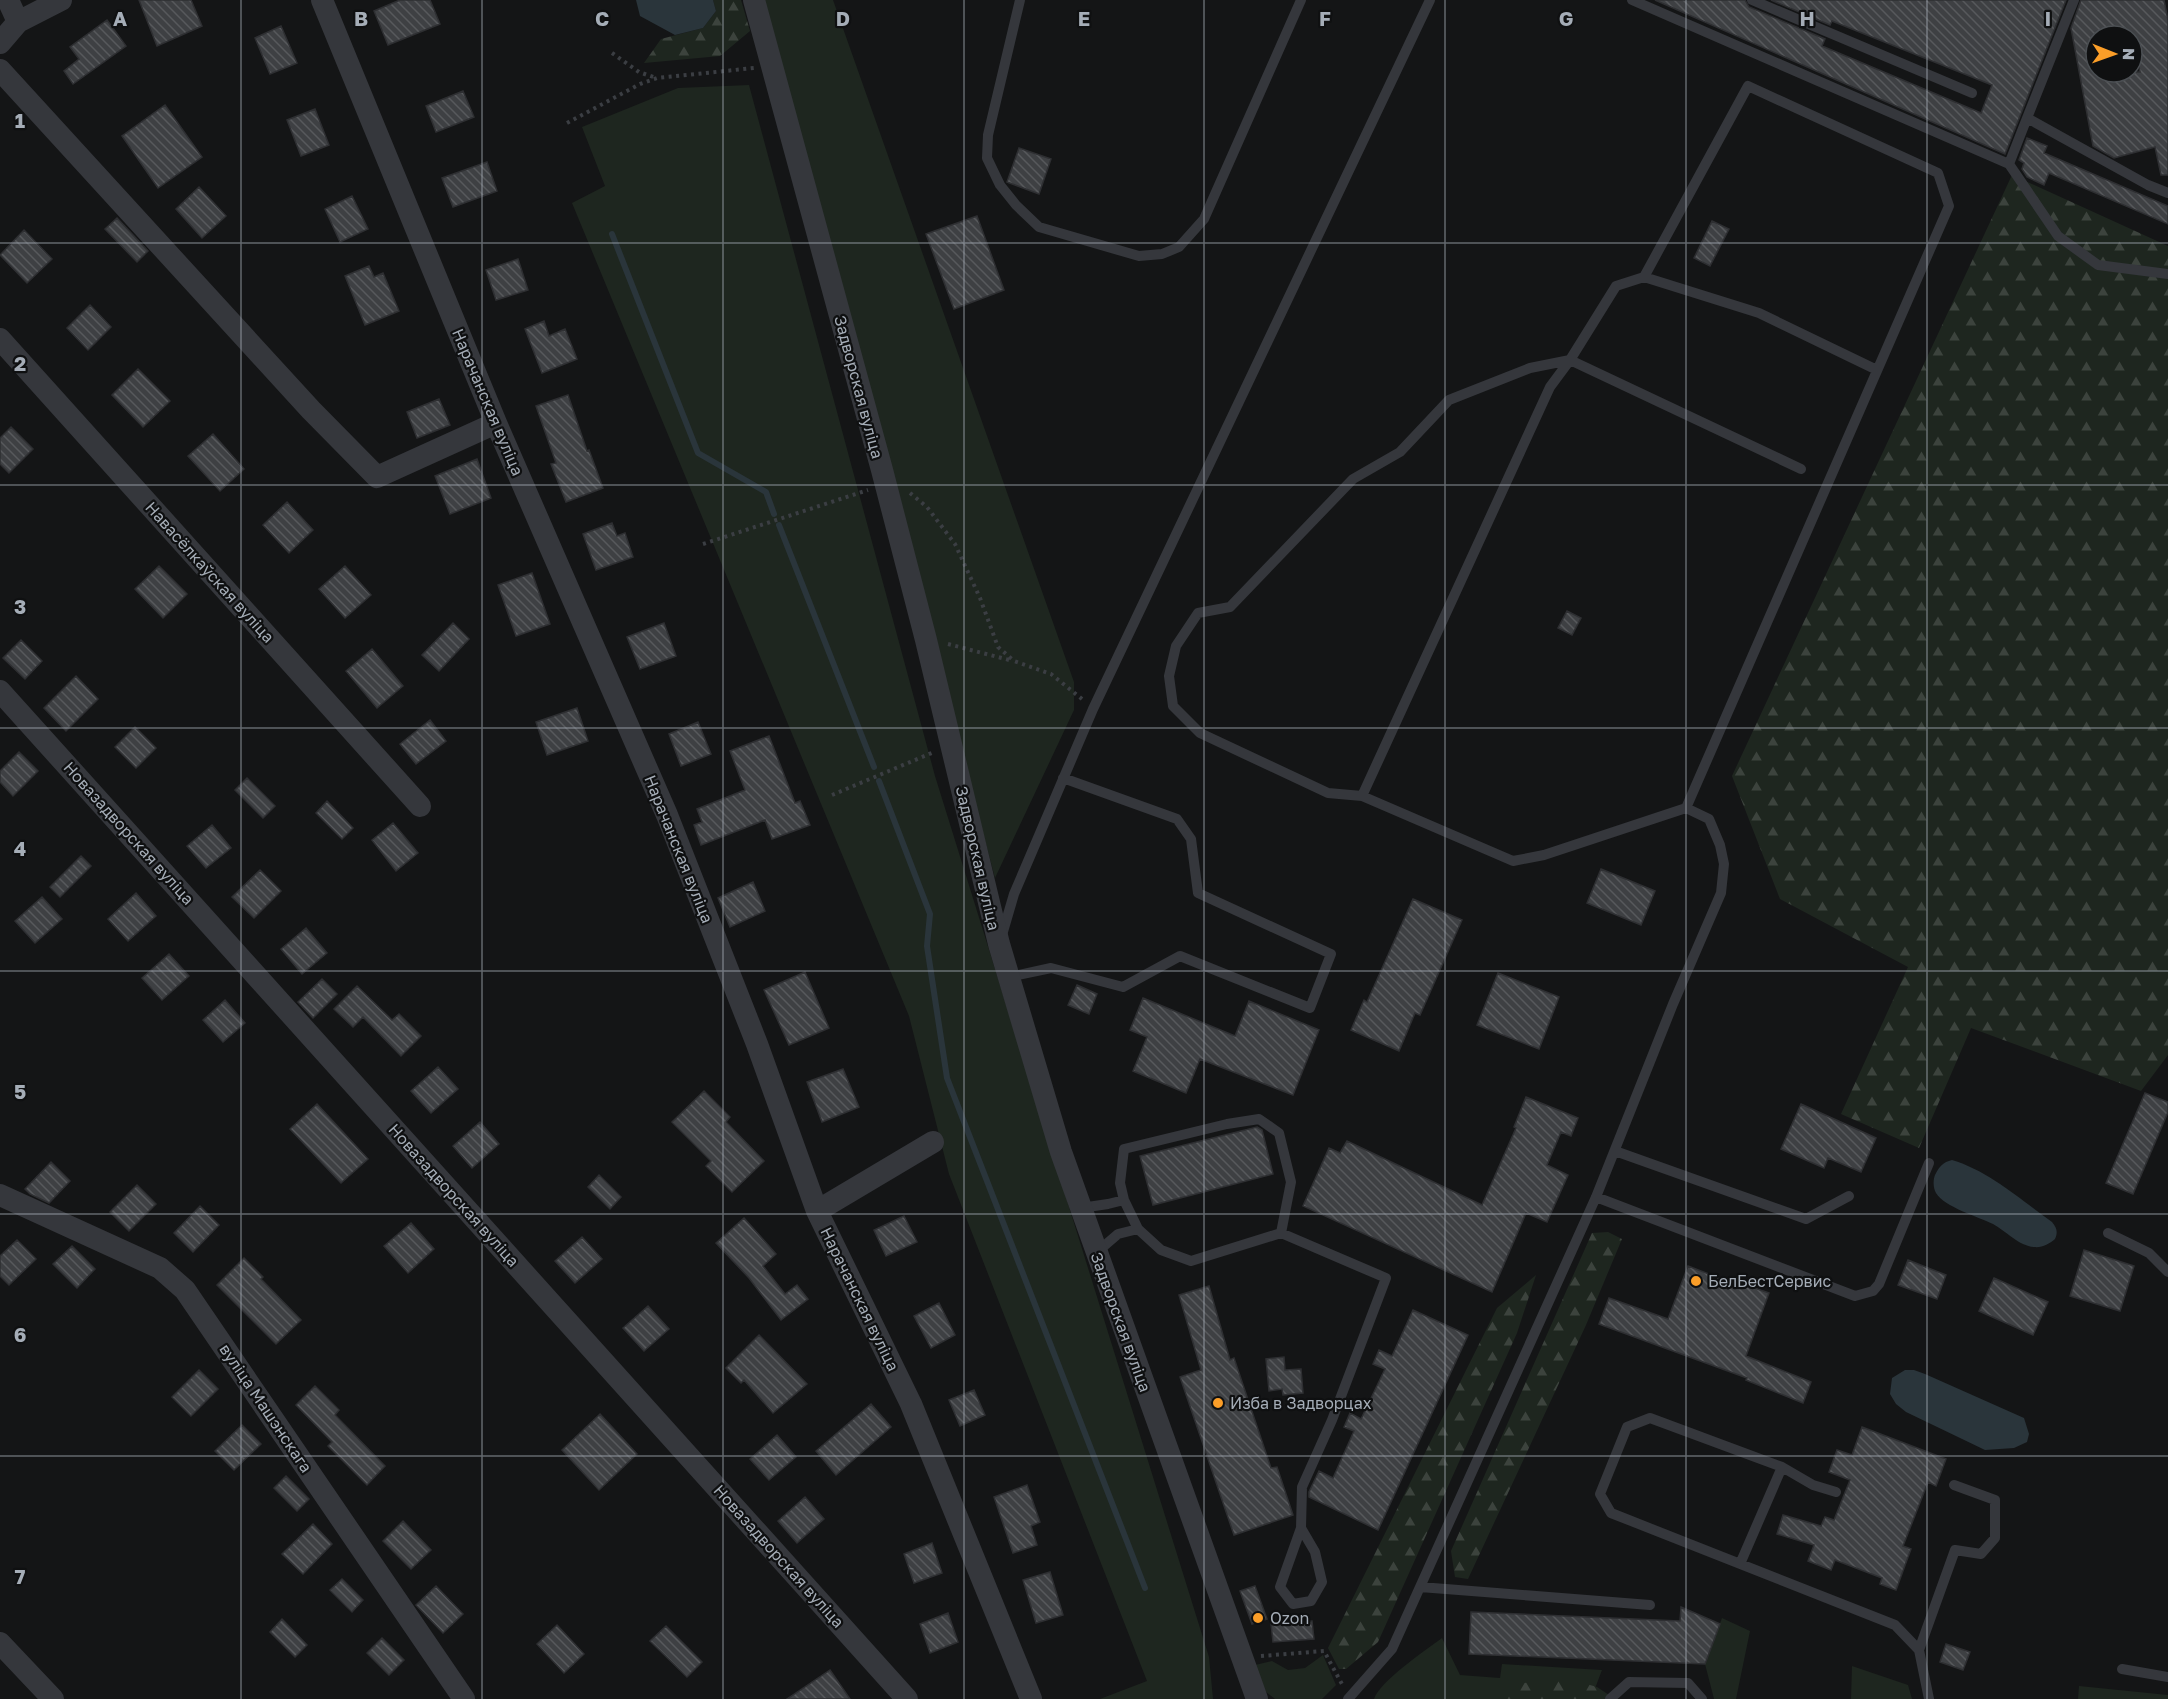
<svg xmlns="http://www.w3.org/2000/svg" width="2168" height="1699" font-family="'Golos Text',sans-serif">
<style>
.green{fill:#1e261f}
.forest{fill:url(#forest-firs)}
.water{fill:#2a353b}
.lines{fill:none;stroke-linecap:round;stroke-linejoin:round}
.stream{stroke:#2a353b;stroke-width:6}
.building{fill:url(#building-back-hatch);stroke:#2e2f32;stroke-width:1.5;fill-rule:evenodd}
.path{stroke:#3b3e43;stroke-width:4;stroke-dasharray:3 4.5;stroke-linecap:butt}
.lane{stroke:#35373c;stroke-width:10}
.street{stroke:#35373c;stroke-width:22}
.grid{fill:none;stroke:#a5adb7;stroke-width:1.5;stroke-opacity:0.55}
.poi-dot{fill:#fb9e28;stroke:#0f1011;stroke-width:2}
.labels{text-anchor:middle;stroke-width:4.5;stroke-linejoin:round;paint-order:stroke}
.street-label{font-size:16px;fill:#a5adb7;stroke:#0f1011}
.poi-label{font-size:16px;fill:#a5adb7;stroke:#0f1011;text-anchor:start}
.grid-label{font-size:20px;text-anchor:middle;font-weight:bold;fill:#a5adb7;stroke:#0f1011;stroke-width:4.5;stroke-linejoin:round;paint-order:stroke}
</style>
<defs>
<pattern id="forest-firs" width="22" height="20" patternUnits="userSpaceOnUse" patternTransform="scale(1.5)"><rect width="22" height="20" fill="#1e261f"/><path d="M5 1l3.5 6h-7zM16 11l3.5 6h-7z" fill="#3c433d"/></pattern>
<pattern id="building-back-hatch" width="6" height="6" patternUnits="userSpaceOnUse" patternTransform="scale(1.5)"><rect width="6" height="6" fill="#3e4043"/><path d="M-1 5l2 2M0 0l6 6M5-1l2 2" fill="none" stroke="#57595c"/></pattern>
</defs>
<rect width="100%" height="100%" fill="#141516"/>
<path class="green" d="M762 0H833L1074 682V710L995 878Z
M749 85 935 776 1209 1657 1213 1699H1100L1147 1681 949 1174 909 1016 572 203 605 186 582 127 678 88Z
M1722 1618 1750 1631 1736 1699H1714L1705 1664Z
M1442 1638 1460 1675 1500 1678 1502 1664 1602 1670 1591 1699H1374C1380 1681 1426 1650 1442 1638Z
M1323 1655 1336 1685 1322 1699H1275L1266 1692 1255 1665 1272 1661 1288 1670 1305 1668Z
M1852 1666 1908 1685 1912 1699H1851Z
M2079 1686 2168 1695V1699H2078Z"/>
<path class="forest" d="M713 0H741L750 31 720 56 644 63 661 39 703 28 716 11Z
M2012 175 2168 246V1055L2141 1091 1971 1028 1919 1148 1841 1114 1908 967 1780 899 1732 776Z
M1608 1232 1622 1239 1586 1325 1468 1579 1455 1577 1451 1551 1592 1233Z
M1536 1275 1517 1333 1378 1642 1346 1669H1339L1328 1648 1497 1308Z
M1565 1678 1597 1687 1615 1699H1506L1515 1684Z"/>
<path class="water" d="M636 0H713L716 11 703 28 675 35 640 16Z
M1952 1160C1989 1171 2021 1200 2052 1222 2057 1228 2058 1232 2055 1239 2049 1244 2042 1248 2034 1247 2019 1246 2006 1231 1993 1224 1979 1217 1944 1207 1936 1193 1933 1188 1933 1180 1935 1175 1939 1167 1943 1162 1952 1160Z
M1905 1370H1914L1925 1374 2024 1418 2029 1434 2027 1442 2014 1448 1985 1450 1906 1412 1896 1404 1890 1394 1892 1378Z"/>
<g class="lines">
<path class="stream" d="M612 234 698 453 766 492 774 514
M779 525 874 767
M879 781 930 914 927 946 947 1078 1145 1588"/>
</g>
<path class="building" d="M139 0H191L202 26 157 46Z
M400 0H430L440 24 388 45 374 11Z
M1655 0H1745L1749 7 1825 39 1822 46 1981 113 1992 85 1832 21 1830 25 1771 0H2066L2005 154Z
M2081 0H2164L2168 20V175H2161L2155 147 2114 158 2093 146 2071 28ZM2096 36H2132L2140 72H2096Z
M107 20 126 46 73 84 64 71 79 59 70 47Z
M281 26 297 63 270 74 255 38Z
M463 91 474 117 436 132 426 106Z
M165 105 202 157 158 188 122 136Z
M315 109 329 145 301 156 287 120Z
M2027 138 2047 146 2044 153 2168 206V224L2049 173 2044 185 2027 177 2022 169 2024 163 2019 160Z
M1019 148 1051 159 1039 194 1007 182Z
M487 162 497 191 453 207 442 178Z
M199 187 226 216 202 238 176 209Z
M352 196 368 229 340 242 325 209Z
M977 216 1004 290 954 309 926 234Z
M117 218 148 251 137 262 105 229Z
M1712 221 1729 229 1710 266 1694 258Z
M24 230 52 259 27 283 0 255Z
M518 259 528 290 496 300 486 270Z
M369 266 374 277 383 273 399 311 365 325 345 276Z
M90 305 111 327 88 350 67 328Z
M544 321 549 336 565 329 577 359 542 373 525 329Z
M138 369 170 401 143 427 112 395Z
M568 395 587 451 589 450 603 488 566 502 551 464 556 463 536 406Z
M439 399 450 425 417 438 407 412Z
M11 427 33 449 9 473 0 464V438Z
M213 434 244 469 220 491 188 456Z
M477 459 491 498 450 514 435 476Z
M287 502 313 530 289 553 263 525Z
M612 523 617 536 625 533 633 557 596 570 583 534Z
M159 566 187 594 163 618 135 589Z
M345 566 371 595 345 618 319 589Z
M532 573 550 624 516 636 498 585Z
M1567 611 1581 618 1572 635 1558 628Z
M453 623 469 639 439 671 422 655Z
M664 623 676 656 640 669 627 637Z
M21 640 42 661 25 679 3 658Z
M372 649 403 686 377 708 346 671Z
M76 676 98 699 66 731 44 708Z
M577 708 588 741 547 755 536 722Z
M430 720 446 741 416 764 400 744Z
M698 722 711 754 681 766 669 734Z
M135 727 156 748 136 768 115 747Z
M769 736 795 803 800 801 810 825 772 839 765 820 701 845 694 825 702 822 697 809 745 790 730 751Z
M19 752 38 771 13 796 0 782V771Z
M247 778 275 806 263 818 235 790Z
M327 801 353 828 342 839 316 813Z
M393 823 418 853 396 871 372 840Z
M212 825 231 848 206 868 187 846Z
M81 856 91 866 60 897 50 887Z
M1601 869 1655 891 1641 925 1587 903Z
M260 870 281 891 254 918 232 897Z
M753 882 765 911 730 927 718 898Z
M136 893 156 916 128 941 108 919Z
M42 897 62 919 35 943 15 921Z
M1413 899 1462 920 1420 1015 1415 1013 1399 1051 1351 1030 1364 1000 1367 1002Z
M306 928 327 953 302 974 281 949Z
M169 954 189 976 162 1000 142 978Z
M805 972 829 1028 789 1045 764 990Z
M1498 973 1559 997 1539 1049 1477 1025Z
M322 979 337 994 313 1018 298 1002Z
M1077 985 1097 994 1089 1014 1068 1005Z
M357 986 392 1020 399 1014 421 1036 401 1056 363 1017 353 1027 334 1009Z
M1143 998 1235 1036 1249 1001 1319 1030 1293 1095 1200 1059 1186 1093 1133 1071 1147 1037 1130 1030Z
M225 1000 245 1023 223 1042 203 1020Z
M438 1067 458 1089 431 1113 411 1091Z
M843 1069 859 1107 822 1122 807 1082Z
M704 1091 730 1117 726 1122 764 1161 732 1192 706 1166 711 1161 672 1122Z
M2145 1093 2168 1102V1112L2133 1194 2106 1183Z
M1526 1097 1578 1118 1571 1136 1561 1132 1547 1165 1568 1175 1547 1222 1526 1213 1492 1292 1303 1206 1329 1148 1340 1153 1347 1141 1482 1205 1516 1128 1514 1127Z
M317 1104 368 1159 341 1183 290 1129Z
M1801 1104 1876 1138 1861 1172 1828 1158 1824 1168 1781 1149Z
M480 1122 499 1144 472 1168 453 1146Z
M1257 1127 1262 1130 1273 1174 1153 1205 1140 1156Z
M51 1162 70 1181 49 1203 30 1194 25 1189Z
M599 1175 621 1197 610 1209 588 1187Z
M137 1185 156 1204 129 1231 110 1212Z
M200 1206 219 1225 193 1252 174 1233Z
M904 1216 917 1242 886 1256 874 1230Z
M744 1218 776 1254 763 1266 785 1294 797 1285 808 1299 781 1320 749 1278 716 1243Z
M411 1223 434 1249 408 1273 384 1246Z
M582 1237 602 1259 575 1283 555 1261Z
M17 1240 36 1259 9 1285 0 1276V1256Z
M72 1246 95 1269 77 1288 53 1264Z
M2084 1250 2134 1266 2120 1311 2070 1296Z
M244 1258 263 1277 261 1279 301 1320 276 1344 217 1285Z
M1908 1260 1946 1275 1937 1299 1898 1285Z
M1688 1266 1745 1288 1746 1285 1769 1293 1746 1356 1811 1382 1803 1403 1746 1380 1747 1378 1599 1324 1609 1298 1668 1319Z
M1994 1278 2048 1302 2033 1335 1979 1311Z
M1209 1286 1230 1360 1234 1358 1271 1468 1277 1467 1293 1515 1234 1535 1180 1377 1201 1370 1179 1295Z
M939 1303 955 1335 931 1348 914 1316Z
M648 1306 669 1329 644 1351 623 1328Z
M1413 1310 1468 1335 1378 1530 1309 1497V1492L1319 1471 1333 1478 1354 1431 1344 1427 1350 1413 1361 1419 1385 1369 1373 1364 1379 1350 1392 1356Z
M759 1335 807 1384 773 1413 744 1380 741 1383 726 1368Z
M1284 1357 1285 1370 1301 1369 1303 1393 1283 1395 1282 1389 1269 1391 1266 1359Z
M199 1370 218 1389 191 1416 172 1397Z
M315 1386 339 1410 335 1415 385 1466 367 1485 328 1446 332 1442 296 1405Z
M974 1390 985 1415 960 1426 949 1400Z
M871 1404 891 1427 836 1475 816 1451Z
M600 1414 637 1454 599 1490 562 1450Z
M242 1425 261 1444 234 1470 215 1451Z
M1862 1427 1946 1459 1936 1486 1928 1482 1903 1546 1911 1549 1896 1590 1880 1584 1882 1578 1835 1560 1831 1570 1808 1561 1814 1545 1777 1534 1783 1515 1821 1526 1825 1517 1834 1520 1850 1480 1829 1472 1837 1450 1852 1455Z
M777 1435 796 1457 769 1480 750 1459Z
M286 1476 309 1499 297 1511 274 1488Z
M1027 1485 1040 1522 1031 1526 1037 1545 1013 1553 994 1497Z
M805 1497 824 1519 797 1543 778 1521Z
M403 1521 431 1550 411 1569 383 1541Z
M313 1524 332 1544 303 1574 282 1554Z
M932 1543 942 1573 914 1583 904 1554Z
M1050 1572 1063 1615 1036 1623 1023 1580Z
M342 1579 363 1600 352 1612 330 1590Z
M436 1586 463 1614 443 1633 416 1605Z
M1255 1586 1267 1619 1252 1624 1240 1591Z
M1681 1607 1720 1624 1705 1664 1469 1654 1471 1612 1680 1621Z
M948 1613 958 1642 930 1653 920 1624Z
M282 1619 307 1645 295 1657 270 1632Z
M1312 1621 1314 1639 1273 1642 1271 1624Z
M557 1625 584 1654 564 1673 537 1644Z
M666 1626 702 1662 687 1677 650 1641Z
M382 1638 404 1660 389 1675 367 1653Z
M1946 1644 1970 1652 1963 1670 1940 1662Z
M830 1670 850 1699H787Z"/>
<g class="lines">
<path class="path" d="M612 53 639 72 656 78
M567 123 640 84 657 78 754 68
M910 493 927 507 955 544 980 598 998 647 1014 661 1051 674 1082 699
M703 544 868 490
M948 644 1013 661
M832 795 934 752
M1261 1656 1324 1651 1343 1686"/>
<path class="lane" d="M1020 0 988 135 987 158 1000 185 1016 205 1039 227 1139 256 1162 254 1179 247 1204 219 1301 0
M1632 0 2009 164 2058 236 2098 265 2168 274
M1752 0 1972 93
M2074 0 2027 118 2148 185 2168 193
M2009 164 2027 118
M1644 277 1759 313 1877 370
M1362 796 1328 793 1200 733 1173 706 1169 676 1176 646 1198 613 1230 607 1353 479 1400 452 1449 400 1530 368 1570 360 1616 286 1644 277 1748 86 1938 173 1949 206 1686 808
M1002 935 1014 894 1093 709 1430 0
M1009 977 1051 968 1123 987 1180 956 1310 1008 1331 954 1198 893 1191 839 1177 819 1063 778
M1615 1151 1806 1219 1849 1196
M1596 1197 1855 1296 1873 1291 1879 1284 1929 1163
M1081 1208 1108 1204 1124 1200
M1281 1233 1386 1278 1332 1420 1302 1487 1301 1528 1315 1552 1322 1582 1311 1601 1293 1604 1280 1587 1301 1528
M2108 1233 2149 1253 2168 1272
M1097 1252 1118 1234 1138 1229 1161 1250 1191 1261 1281 1233 1291 1182 1279 1133 1259 1119 1227 1124 1124 1149 1120 1183 1124 1200 1138 1229
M1836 1492 1813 1485 1782 1467 1650 1418 1627 1427 1600 1494 1611 1513 1895 1625 1919 1650 1929 1699
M1740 1564 1782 1467
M1420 1587 1650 1605
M1919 1650 1955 1550 1981 1554 1995 1538V1500L1954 1485
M2122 1669 2168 1677
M1348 1699 1392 1649 1596 1197 1673 1004 1721 893 1724 864 1720 845 1709 819 1686 808 1544 855 1513 861 1362 796 1550 387 1570 360 1801 469
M1610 1699 1629 1682 1688 1683 1702 1699"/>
<path class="street" d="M8 0 18 22
M322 0 496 423 667 815 757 1044 817 1211 911 1404 1031 1699
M754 0 882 470 926 640 999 944 1061 1152 1257 1699
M0 43 18 22 61 0
M0 70 311 410 377 477 496 423
M0 339 420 806
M0 691 907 1699
M0 1195 160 1268 185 1290 464 1699
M817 1211 933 1142
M0 1643 53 1699"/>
</g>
<path class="grid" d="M241 0V1699M482 0V1699M723 0V1699M964 0V1699M1204 0V1699M1445 0V1699M1686 0V1699M1927 0V1699M0 243H2168M0 485H2168M0 728H2168M0 971H2168M0 1214H2168M0 1456H2168"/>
<g class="poi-dot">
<circle cx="1696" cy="1281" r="6"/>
<circle cx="1218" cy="1403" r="6"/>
<circle cx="1258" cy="1618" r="6"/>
</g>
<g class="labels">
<g class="street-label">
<text transform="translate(859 387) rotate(75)" y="6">Задворская вуліца</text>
<text transform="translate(488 402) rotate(67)" y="6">Нарачанская вуліца</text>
<text transform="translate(210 572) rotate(48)" y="6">Навасёлкаўская вуліца</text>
<text transform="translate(129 833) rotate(48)" y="6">Новазадворская вуліца</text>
<text transform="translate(679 849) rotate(68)" y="6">Нарачанская вуліца</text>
<text transform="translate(978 858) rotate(77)" y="6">Задворская вуліца</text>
<text transform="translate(454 1195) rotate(48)" y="6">Новазадворская вуліца</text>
<text transform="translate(860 1299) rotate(64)" y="6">Нарачанская вуліца</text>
<text transform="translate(1121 1322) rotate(70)" y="6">Задворская вуліца</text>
<text transform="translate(266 1408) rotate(56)" y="6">вуліца Машэнскага</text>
<text transform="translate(779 1556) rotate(48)" y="6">Новазадворская вуліца</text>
</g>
<g class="poi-label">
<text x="1708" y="1287">БелБестСервис</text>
<text x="1230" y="1409">Изба в Задворцах</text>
<text x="1270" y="1624">Ozon</text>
</g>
</g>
<g class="grid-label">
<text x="120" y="26">A</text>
<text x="361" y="26">B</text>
<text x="602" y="26">C</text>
<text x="843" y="26">D</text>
<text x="1084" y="26">E</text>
<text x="1325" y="26">F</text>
<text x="1566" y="26">G</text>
<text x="1807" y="26">H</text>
<text x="2048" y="26">I</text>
<text x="20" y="128">1</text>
<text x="20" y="371">2</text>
<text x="20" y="614">3</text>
<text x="20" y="856">4</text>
<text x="20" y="1099">5</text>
<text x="20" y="1342">6</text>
<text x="20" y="1584">7</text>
</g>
<g transform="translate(2114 54) rotate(91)"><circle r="28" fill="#0f1011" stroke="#4b4f53" stroke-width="1.5"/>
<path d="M0-4.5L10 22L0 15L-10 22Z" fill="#fb9e28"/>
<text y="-9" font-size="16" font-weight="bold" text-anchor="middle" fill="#a5adb7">N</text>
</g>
</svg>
